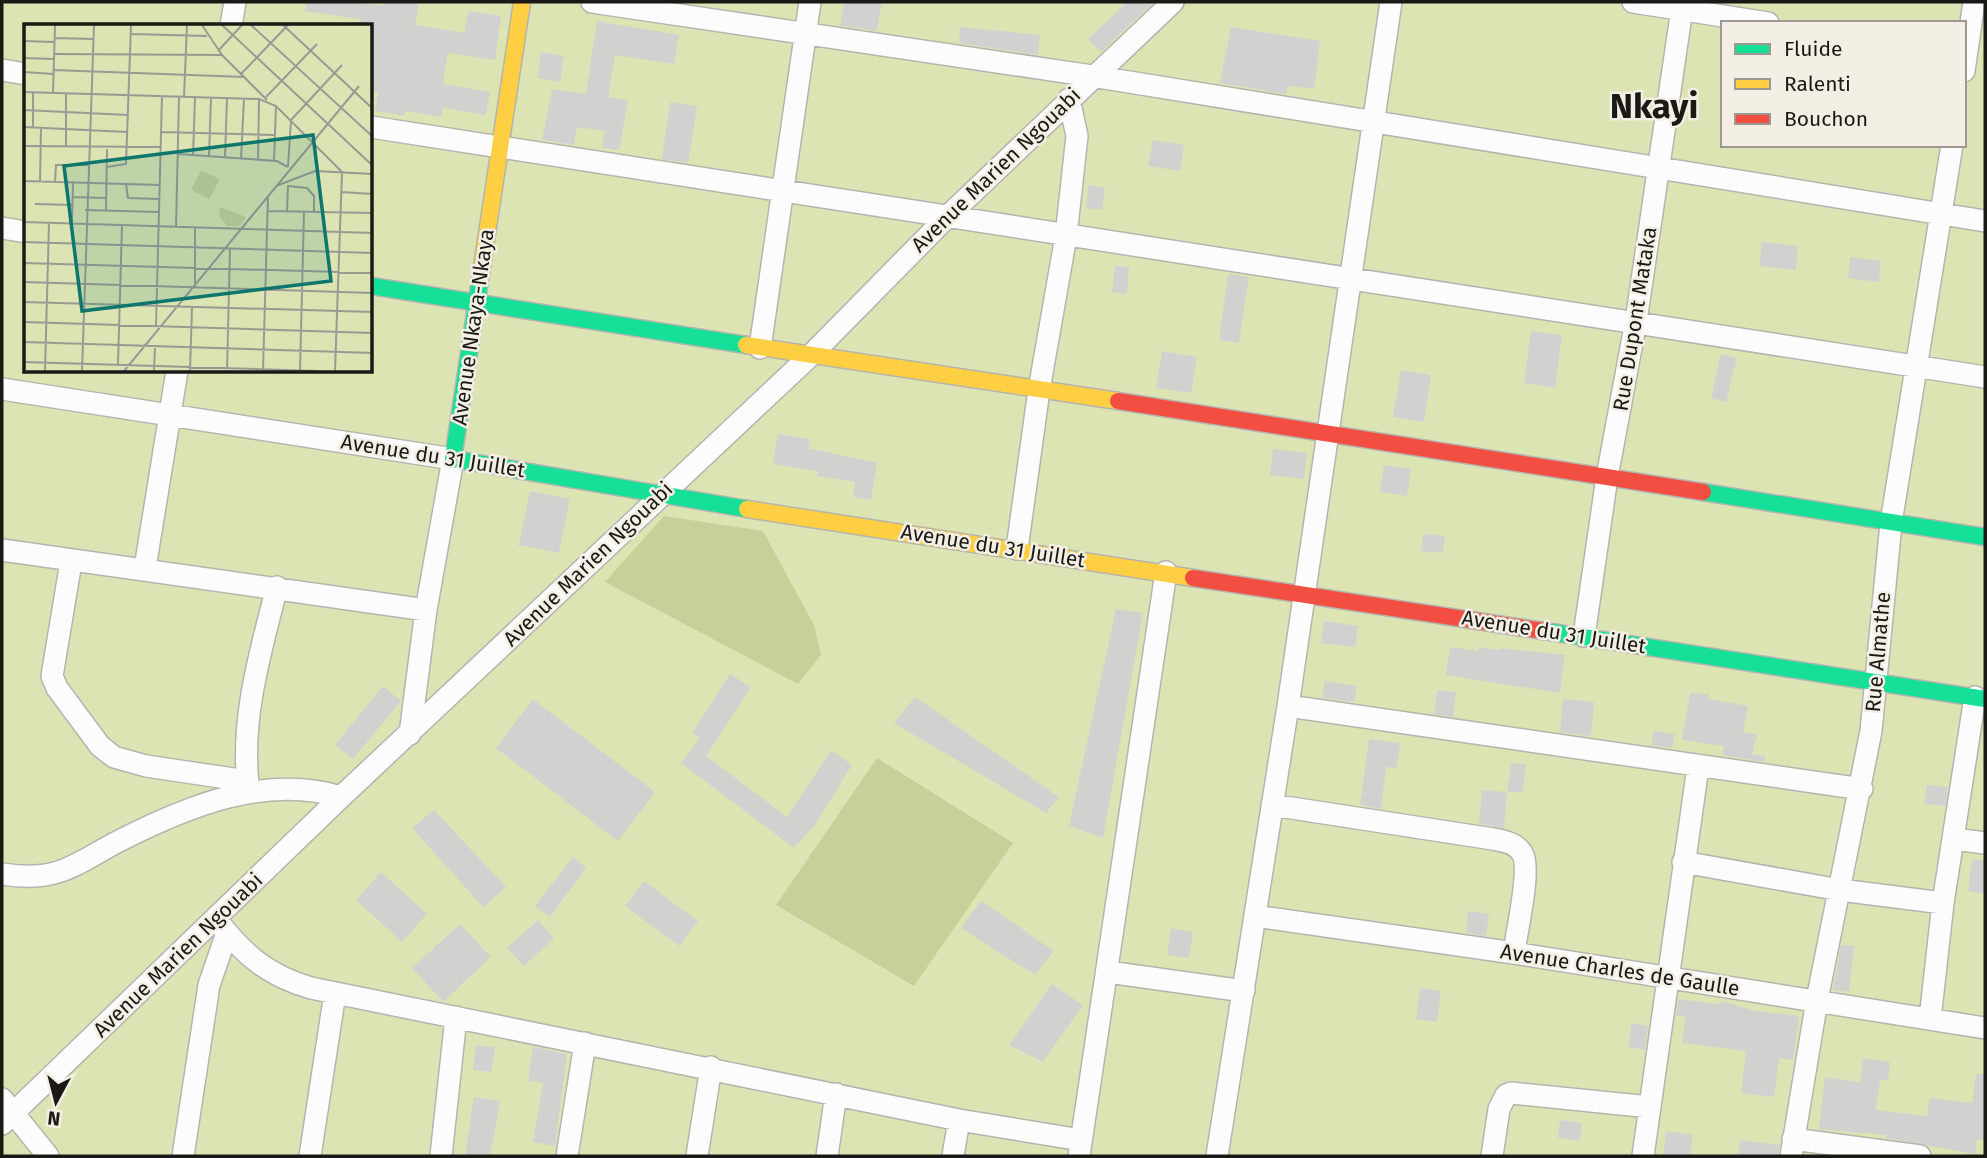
<svg xmlns="http://www.w3.org/2000/svg" width="1987" height="1158" font-family="'Fira Sans',sans-serif">
<style>
.green{fill:#dde4b3;fill-rule:evenodd}
.forest{fill:#c8cf99}
.building{fill:#d3d1d0}
.lines{fill:none;stroke-linecap:round;stroke-linejoin:round}
.street-casing{stroke:#b5b4af;stroke-width:24}
.fast-casing{stroke:#b5b4af;stroke-width:19}
.slow-casing{stroke:#b5b4af;stroke-width:19}
.jam-casing{stroke:#b5b4af;stroke-width:19}
.street{stroke:#fdfcfc;stroke-width:21}
.fast{stroke:#16e098;stroke-width:16}
.slow{stroke:#ffcf43;stroke-width:16}
.jam{stroke:#f24e42;stroke-width:16}
.labels{text-anchor:middle;stroke-width:5;stroke-linejoin:round;paint-order:stroke}
.street-label{font-size:21px;fill:#1b1916;stroke:#f4efe5}
.town-label{font-size:35px;font-weight:bold;fill:#1b1916;stroke:#f4efe5}
.inset-road{fill:none;stroke:#9b9994;stroke-width:2}
.view{fill:#0f766e;fill-opacity:0.15;stroke:#0f766e;stroke-width:3.5}
.inset-edge{fill:none;stroke:#1b1916;stroke-width:3.5}
</style>
<rect width="100%" height="100%" fill="#f0eee8"/>
<path class="green" d="M2 2H1985V1156H2ZM1723 23H1964V145H1723ZM26 26H371V371H26Z"/>
<path class="forest" d="M664 516 763 531 814 625 821 655 798 684 605 582Z
M877 758 1013 843 914 986 776 905Z"/>
<path class="building" d="M306 2H359L383 6 384 2H419L415 25 464 33 468 11 501 16 495 60 448 53 443 84 490 92 486 115 443 108 441 117 405 111V116L375 111 378 92H371V26H359L361 19 305 11Z
M844 2H882L877 31 840 25Z
M1123 2H1154L1101 52 1088 39 1125 4Z
M597 21 679 35 674 64 615 55 608 97 628 100 619 150 602 148 605 131 577 127 574 145 542 140 552 89 586 94Z
M960 27 1040 35 1038 55 959 43Z
M1231 27 1320 41 1314 89 1288 86 1286 94 1220 83Z
M541 52 564 56 560 82 537 78Z
M670 102 697 106 688 163 662 159Z
M1153 140 1184 145 1180 171 1148 166Z
M1088 185 1105 188 1102 210 1086 208Z
M1762 242 1798 246 1796 270 1759 266Z
M1850 257 1881 261 1879 282 1848 278Z
M1115 266 1129 267 1127 294 1112 292Z
M1228 274 1249 277 1239 343 1219 340Z
M1531 331 1562 335 1555 388 1524 383Z
M1162 351 1197 357 1191 393 1156 388Z
M1721 354 1737 358 1726 402 1711 398Z
M1401 370 1431 375 1424 422 1393 417Z
M778 434 810 439 808 448 877 463 871 500 853 497 855 482 817 476 818 471 773 464Z
M1273 449 1307 453 1304 479 1270 475Z
M1384 465 1411 469 1407 496 1380 492Z
M530 491 570 499 559 553 519 545Z
M1423 534 1445 536 1443 553 1421 551Z
M1116 609 1143 613 1103 838 1069 826Z
M1324 621 1358 626 1355 647 1321 643Z
M1450 647 1478 651 1479 647 1501 650V648L1565 655 1560 693 1446 675Z
M730 674 751 687 706 756 787 817 831 750 852 765 815 825 794 848 681 763 700 738 692 733Z
M1325 681 1357 686 1354 702 1322 698Z
M383 686 401 701 353 759 335 745Z
M1437 690 1456 692 1453 717 1434 714Z
M1690 693 1709 694 1708 699 1748 706 1743 732 1757 735 1752 754 1765 756V762L1722 755 1724 746 1682 740Z
M915 697 1059 797 1046 813 894 723Z
M533 699 655 792 618 841 496 748Z
M1563 699 1594 702 1591 736 1560 732Z
M1654 731 1675 734 1672 748 1651 745Z
M1369 739 1400 743 1397 768 1386 767 1381 809 1360 805Z
M1511 763 1526 764 1523 792H1507Z
M1927 785 1948 787 1945 806 1924 804Z
M1482 790 1507 792 1504 828 1479 824Z
M434 810 506 887 483 907 412 828Z
M573 857 586 868 550 917 535 906Z
M1972 859 1985 860V894L1968 891Z
M381 872 427 914 402 942 356 900Z
M644 881 698 921 679 946 625 906Z
M981 901 1054 951 1035 975 961 928Z
M1468 911 1489 914 1486 936 1466 933Z
M538 920 554 938 524 966 507 948Z
M460 924 491 957 443 1002 412 968Z
M1171 928 1193 932 1189 958 1167 955Z
M1841 945 1854 946 1849 992 1833 990Z
M1052 984 1083 1005 1043 1062 1009 1045Z
M1420 988 1441 991 1437 1022 1416 1019Z
M1678 999 1720 1004 1721 1001 1756 1011 1799 1016 1793 1060 1779 1058 1774 1097 1741 1093 1746 1051 1682 1043 1685 1017 1676 1016Z
M1632 1023 1648 1026 1645 1050 1628 1047Z
M476 1045 495 1047 491 1072 473 1070Z
M533 1047 567 1054 555 1146 533 1142 543 1083 528 1081Z
M1863 1058 1890 1062 1888 1081 1880 1080 1876 1110 1927 1116 1930 1098 1972 1103 1976 1074H1985V1141L1977 1139 1975 1154 1886 1138V1135L1819 1129 1825 1077 1860 1082Z
M474 1097 500 1101 490 1156H465Z
M1560 1120 1582 1123 1580 1141 1558 1138Z
M1666 1131 1693 1135 1690 1156H1663Z
M1740 1140 1780 1145 1778 1156H1738Z"/>
<g class="lines">
<defs>
<path id="street" d="M592 2 1092 76 1985 221
M1633 2 1768 23
M231 26 235 2
M2 70 26 74
M1964 71 1974 2
M371 127 1985 377
M2 228 26 232
M760 348 810 2
M2 389 453 459 426 610 410 734
M1017 549 1039 390 1066 236 1077 136 1069 99
M2 550 426 610
M71 562 52 676 57 688 100 746 114 757 146 766 247 781
M145 568 177 371
M1584 636 1607 477 1636 321 1683 2
M1288 706 1862 789
M249 792C239 724 260 653 277 587
M1272 805 1493 839C1504 841 1516 843 1522 853 1532 868 1516 933 1514 953
M1955 839 1985 843
M1683 862 1840 890 1943 903
M2 874C60 883 74 864 121 840 188 806 266 774 341 797
M1255 916 1514 953 1985 1028
M216 919C243 954 268 976 311 988L959 1120 1081 1140
M1108 972 1244 991
M1930 1019 1943 903 1975 697
M2 1099 48 1156
M2 1124 341 797 811 355 948 216 1173 2
M1793 1139 1920 1156
M183 1156 209 985 227 933
M310 1156 335 993
M441 1156 456 1017
M567 1156 585 1043
M697 1156 711 1067
M827 1156 836 1094
M953 1156 959 1120
M1079 1156 1166 572
M1217 1156 1288 706 1391 2
M1492 1156 1499 1109 1506 1095 1511 1093 1650 1107
M1643 1156 1698 767
M1791 1156 1817 1000 1871 731 1891 523 1952 145"/>
<path id="fast" d="M480 280 453 459 747 509
M371 286 746 345
M1703 492 1985 537
M1544 631 1985 699"/>
<path id="slow" d="M480 280 522 2
M746 345 1118 401
M747 509 1193 578"/>
<path id="jam" d="M1118 401 1703 492
M1193 578 1544 631"/>
</defs>
<use href="#street" class="street-casing"/>
<use href="#fast" class="fast-casing"/>
<use href="#slow" class="slow-casing"/>
<use href="#jam" class="jam-casing"/>
<use href="#street" class="street"/>
<use href="#fast" class="fast"/>
<use href="#slow" class="slow"/>
<use href="#jam" class="jam"/>
</g>
<g class="labels">
<g class="street-label">
<text transform="translate(996 170) rotate(-44)" y="7">Avenue Marien Ngouabi</text>
<text transform="translate(1635 319) rotate(-81)" y="7">Rue Dupont Mataka</text>
<text transform="translate(473 327) rotate(-82)" y="7">Avenue Nkaya-Nkaya</text>
<text transform="translate(433 456) rotate(9)" y="7">Avenue du 31 Juillet</text>
<text transform="translate(993 546) rotate(9)" y="7">Avenue du 31 Juillet</text>
<text transform="translate(588 564) rotate(-44)" y="7">Avenue Marien Ngouabi</text>
<text transform="translate(1554 632) rotate(9)" y="7">Avenue du 31 Juillet</text>
<text transform="translate(1878 652) rotate(-85)" y="7">Rue Almathe</text>
<text transform="translate(178 955) rotate(-44)" y="7">Avenue Marien Ngouabi</text>
<text transform="translate(1620 970) rotate(9)" y="7">Avenue Charles de Gaulle</text>
</g>
<g class="town-label">
<text x="1654" y="118">Nkayi</text>
</g>
</g>
<g transform="translate(24 24)">
<rect width="348" height="348" fill="#f0eee8"/>
<path d="M0 1H348V347H0Z" fill="#dde4b3"/>
<path d="M177 147 196 155 185 175 167 166ZM196 183 222 193 216 202H203L195 191Z" fill="#c8cf99"/>
<path class="inset-road" d="M178 1 198 31M198 1 349 142M227 1 349 113M259 1 349 85M107 10 183 12M30 14 69 15M0 17 30 18M194 27 218 1M29 30 198 31 243 76M0 34 29 35M29 46 221 53M0 48 29 50M217 50 264 1M0 68 235 75 252 82 318 148 311 347M29 69 31 1M160 73 163 1M242 73 293 20M0 86 104 91M0 103 103 108M9 103V68M137 108 250 111M0 122 137 123M42 123V70M154 130 253 137 264 143M169 131 171 74M185 132 187 74M201 134 203 74M217 135 220 75M234 136 235 75M250 137 252 82M83 143 102 140 107 1M264 143 267 96 318 41M0 157 135 161M16 158 17 104M31 158 32 141H64M102 160 104 174 135 175M252 162 291 147 349 150M264 162 283 164 290 172V187M317 168 349 170M49 173 83 174M11 180 49 181M61 186 134 188M82 187 83 125M244 187 349 189M263 187 264 161M0 198 349 209M48 199 49 158M152 203 155 73M171 203V261M0 218 349 229M0 239 349 249M0 258 349 269M0 278 349 288M0 298 349 309M132 302 138 72M0 318 349 329M0 338 294 347M94 340 98 201M21 347 25 199M58 347 70 1M100 347 335 62M130 347 131 322M166 347 168 283M203 347 206 225M239 347 244 172M276 347 280 188"/>
<path class="view" d="M289 111 307 257 58 287 40 142Z"/>
<rect width="348" height="348" class="inset-edge"/>
</g>
<rect width="1987" height="1158" fill="none" stroke="#1b1916" stroke-width="7"/>
<rect x="1721" y="21" width="245" height="126" fill="#f4efe5" stroke="#9d9992" stroke-width="2"/>
<rect x="1735" y="44" width="35" height="10" fill="#16e098" stroke="#9d9992" stroke-width="2"/>
<text x="1784" y="56" font-size="21" fill="#1b1916">Fluide</text>
<rect x="1735" y="79" width="35" height="10" fill="#ffcf43" stroke="#9d9992" stroke-width="2"/>
<text x="1784" y="91" font-size="21" fill="#1b1916">Ralenti</text>
<rect x="1735" y="114" width="35" height="10" fill="#f24e42" stroke="#9d9992" stroke-width="2"/>
<text x="1784" y="126" font-size="21" fill="#1b1916">Bouchon</text>
<g transform="translate(56 1102) rotate(187)" stroke="#f4efe5" stroke-width="5" paint-order="stroke">
<path d="M0-5L12 26L0 18L-12 26Z" fill="#1b1916"/>
<text y="-10" font-size="19" font-weight="bold" text-anchor="middle" fill="#1b1916">N</text>
</g>
</svg>
